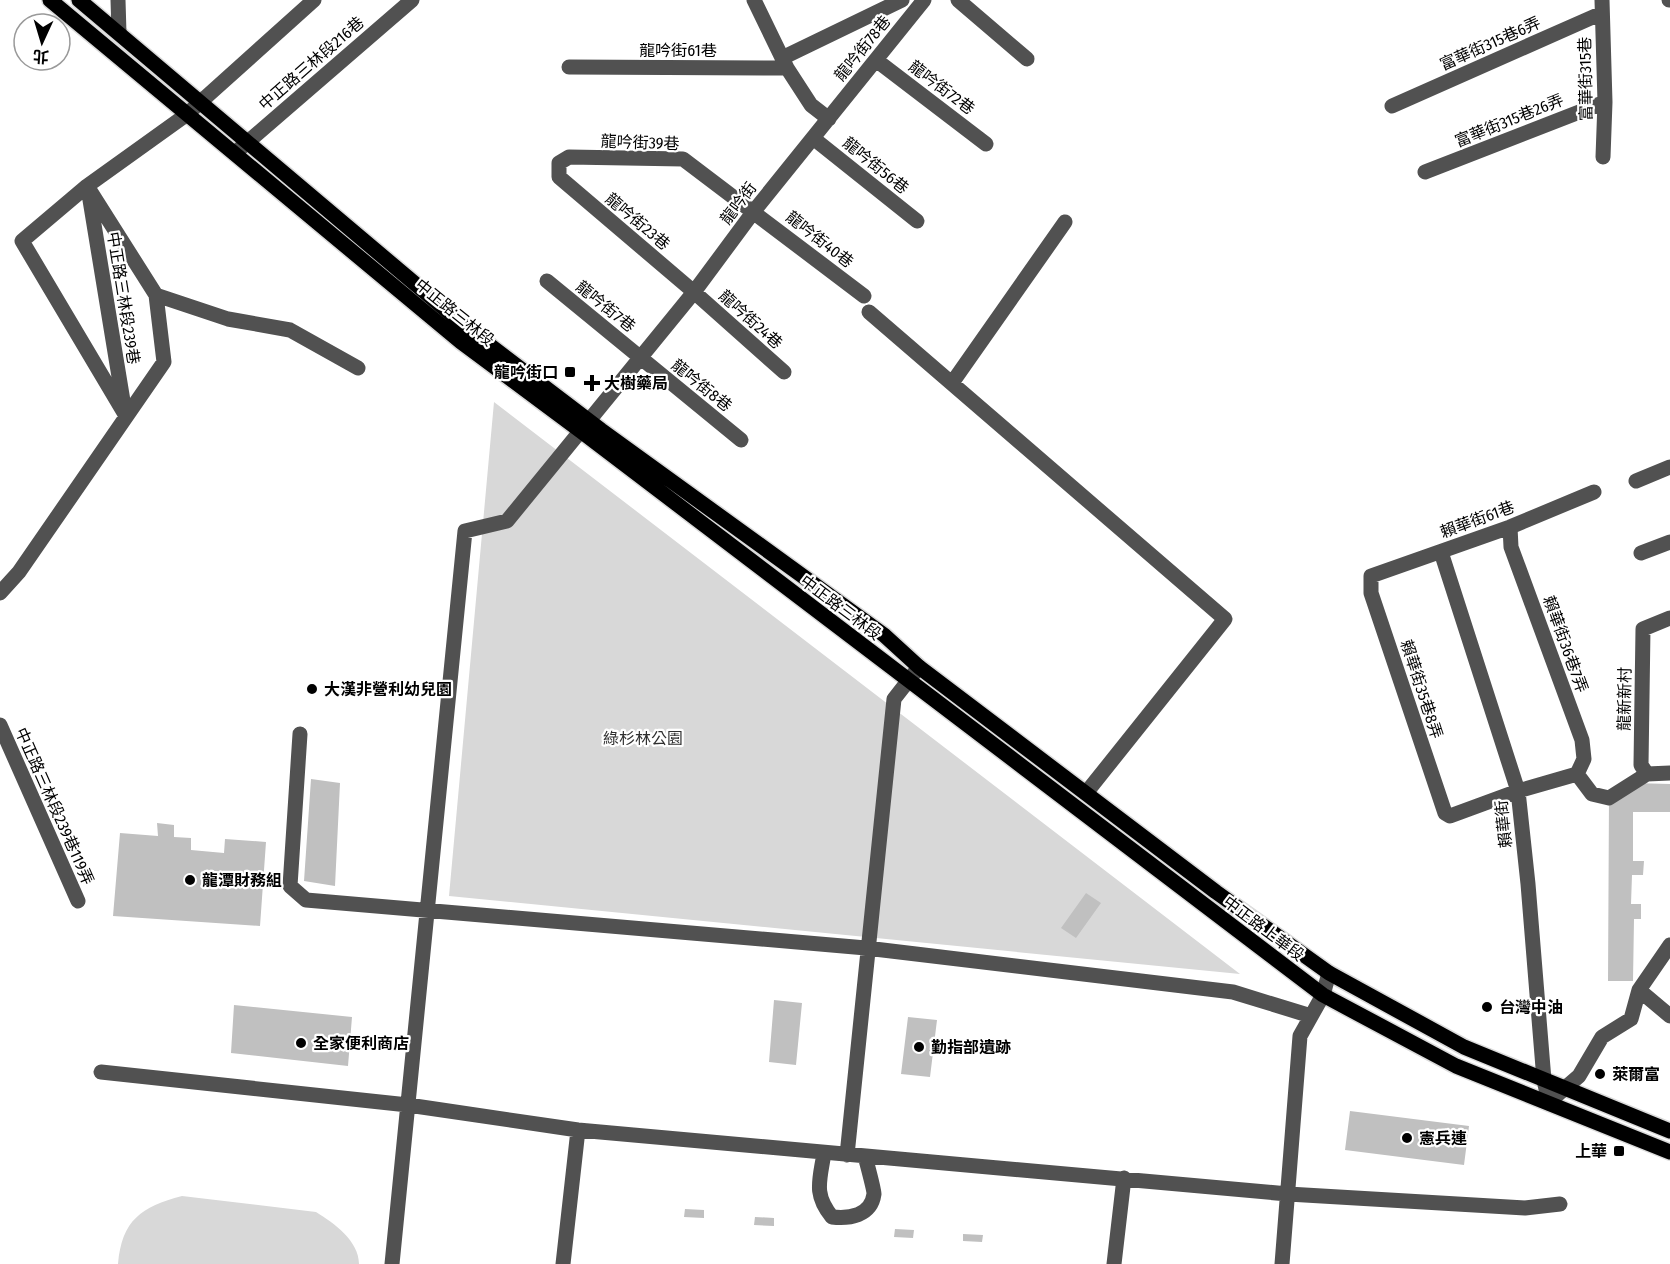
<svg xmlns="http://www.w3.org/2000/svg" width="1670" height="1264" font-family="'Fira Sans Condensed','Noto Sans TC',sans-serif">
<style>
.green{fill:#d8d8d8}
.building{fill:#c0c0c0}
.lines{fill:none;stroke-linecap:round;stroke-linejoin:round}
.major-casing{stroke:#dbdbdb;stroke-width:18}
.minor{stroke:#515151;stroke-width:15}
.major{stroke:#000;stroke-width:15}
.poi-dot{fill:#000;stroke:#fff;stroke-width:2}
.labels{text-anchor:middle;stroke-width:4.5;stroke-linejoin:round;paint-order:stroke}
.street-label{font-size:16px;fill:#000;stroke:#fff}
.poi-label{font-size:16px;font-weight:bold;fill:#000;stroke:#fff;text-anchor:start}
.park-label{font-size:16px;fill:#2f2f2f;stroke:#fff}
</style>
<rect width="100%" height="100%" fill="#fff"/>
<path class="green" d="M494 402 1240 974 449 896Z
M182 1196 316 1212C334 1223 359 1241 359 1264H118C122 1220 141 1207 182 1196Z"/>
<path class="building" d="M311 779 340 783 335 886 304 881Z
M1633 783 1670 784V812H1633V861H1644L1643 875H1632L1631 904H1641V919H1634L1633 981H1608L1609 796Z
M157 823 174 825V837L191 838V850L224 853 225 839 266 842 260 926 113 916 120 833 158 836Z
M1086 893 1101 903 1076 938 1061 928Z
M774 1000 802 1003 796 1065 769 1062Z
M234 1005 352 1017 348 1066 231 1053Z
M908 1017 937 1020 930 1077 901 1074Z
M1350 1111 1469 1126 1464 1165 1345 1150Z
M685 1209 704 1210V1218L684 1217Z
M755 1217 774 1218V1226L754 1225Z
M895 1229 914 1230 913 1238 894 1237Z
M963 1234 983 1235 982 1242 963 1241Z"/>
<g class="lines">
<defs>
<path id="major" d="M50 0 461 342 582 432 1323 995 1456 1066 1670 1152
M79 0 471 331 601 430 884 635 919 667 1216 892 1329 973 1464 1047 1670 1131"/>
</defs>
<use href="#major" class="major-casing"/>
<path class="minor" d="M118 0 119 33
M754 0 787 68 811 105 829 119
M958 0 1027 59
M1602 0 1605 102 1603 157
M1669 0H1670
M782 58 902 0
M876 60 986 144
M569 67 787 68
M1392 106 1602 13
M813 138 917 221
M235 153 412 0
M1425 172 1605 102
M87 186 22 241 126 416
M89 194 124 407
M547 281 741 440
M156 295 228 319 290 330 358 368
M869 312 1225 619 1086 793
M784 372 694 292 559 177V163L569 157 683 159 864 296
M952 383 1065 222
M1636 481 1670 467
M1510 527 1511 547 1582 740 1584 759 1577 774
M1441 552 1518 791 1528 884 1544 1080 1549 1103
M1641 553 1670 542
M0 593 19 572 164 362 156 295 87 186 186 115 314 0
M1670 618 1643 629 1641 765 1647 774 1670 773
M0 725 78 901
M300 734 290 886 306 900 866 948 1233 992 1311 1016
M1577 774 1518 791 1450 816 1445 813 1371 593V576L1510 527 1594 492
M1577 774 1592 794 1609 798 1647 774
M1639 990 1670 1016
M101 1072 408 1105 578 1130 1288 1194 1525 1208 1560 1204
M1557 1095 1579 1076 1602 1037 1631 1019 1639 990 1670 945
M824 1153C820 1180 813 1194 832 1217 849 1219 871 1216 874 1194 874 1189 867 1164 865 1156
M847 1155 894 699 919 667
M392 1264 465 531 507 521 694 292 754 211 924 0
M563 1264 578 1130
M1114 1264 1124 1178
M1282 1264 1300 1036 1323 995 1329 973"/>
<use href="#major" class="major"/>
</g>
<g class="poi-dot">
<rect x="564" y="366" width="12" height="12" rx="3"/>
<path d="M589 374h6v6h6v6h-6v6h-6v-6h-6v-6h6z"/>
<circle cx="312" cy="689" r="6"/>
<circle cx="190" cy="880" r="6"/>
<circle cx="1487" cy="1007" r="6"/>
<circle cx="301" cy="1043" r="6"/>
<circle cx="919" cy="1047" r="6"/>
<circle cx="1600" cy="1074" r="6"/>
<circle cx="1407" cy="1138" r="6"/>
<rect x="1613" y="1145" width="12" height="12" rx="3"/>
</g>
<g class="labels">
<g class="street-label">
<text transform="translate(1490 43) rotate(-24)" y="6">富華街315巷6弄</text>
<text transform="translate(862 48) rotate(-51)" y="6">龍吟街78巷</text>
<text x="678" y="56">龍吟街61巷</text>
<text transform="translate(311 63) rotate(-41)" y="6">中正路三林段216巷</text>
<text transform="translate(1585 79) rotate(-91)" y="6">富華街315巷</text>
<text transform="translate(942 87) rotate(37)" y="6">龍吟街72巷</text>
<text transform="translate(1509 120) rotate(-22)" y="6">富華街315巷26弄</text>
<text transform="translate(640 142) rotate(2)" y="6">龍吟街39巷</text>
<text transform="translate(876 165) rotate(39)" y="6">龍吟街56巷</text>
<text transform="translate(738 203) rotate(-53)" y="6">龍吟街</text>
<text transform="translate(638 221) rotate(40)" y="6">龍吟街23巷</text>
<text transform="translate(820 239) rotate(38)" y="6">龍吟街40巷</text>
<text transform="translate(124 298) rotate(81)" y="6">中正路三林段239巷</text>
<text transform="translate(606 306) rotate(39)" y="6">龍吟街7巷</text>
<text transform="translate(455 312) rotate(39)" y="6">中正路三林段</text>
<text transform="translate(751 319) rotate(42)" y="6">龍吟街24巷</text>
<text transform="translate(702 385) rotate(39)" y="6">龍吟街8巷</text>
<text transform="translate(1477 519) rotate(-20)" y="6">賴華街61巷</text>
<text transform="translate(841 607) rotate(37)" y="6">中正路三林段</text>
<text transform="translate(1566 644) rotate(70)" y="6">賴華街36巷7弄</text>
<text transform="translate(1422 689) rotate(72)" y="6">賴華街35巷8弄</text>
<text transform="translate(1624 699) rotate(-89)" y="6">龍新新村</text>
<text transform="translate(55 806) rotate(66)" y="6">中正路三林段239巷119弄</text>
<text transform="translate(1503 824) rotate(-96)" y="6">賴華街</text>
<text transform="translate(1264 928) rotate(37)" y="6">中正路上華段</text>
</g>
<g class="poi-label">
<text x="558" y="378" text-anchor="end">龍吟街口</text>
<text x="604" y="389">大樹藥局</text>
<text x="324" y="695">大漢非營利幼兒園</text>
<text x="202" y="886">龍潭財務組</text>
<text x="1499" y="1013">台灣中油</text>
<text x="313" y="1049">全家便利商店</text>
<text x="931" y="1053">勤指部遺跡</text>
<text x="1612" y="1080">萊爾富</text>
<text x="1419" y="1144">憲兵連</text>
<text x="1607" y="1157" text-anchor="end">上華</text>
</g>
<g class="park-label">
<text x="643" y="744">綠杉林公園</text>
</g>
</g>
<g transform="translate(42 42) rotate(184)"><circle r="28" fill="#ffffff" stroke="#999999" stroke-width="1.5"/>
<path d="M0-4.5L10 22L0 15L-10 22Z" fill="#000000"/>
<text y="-9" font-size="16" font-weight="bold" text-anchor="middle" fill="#000000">北</text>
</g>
</svg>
